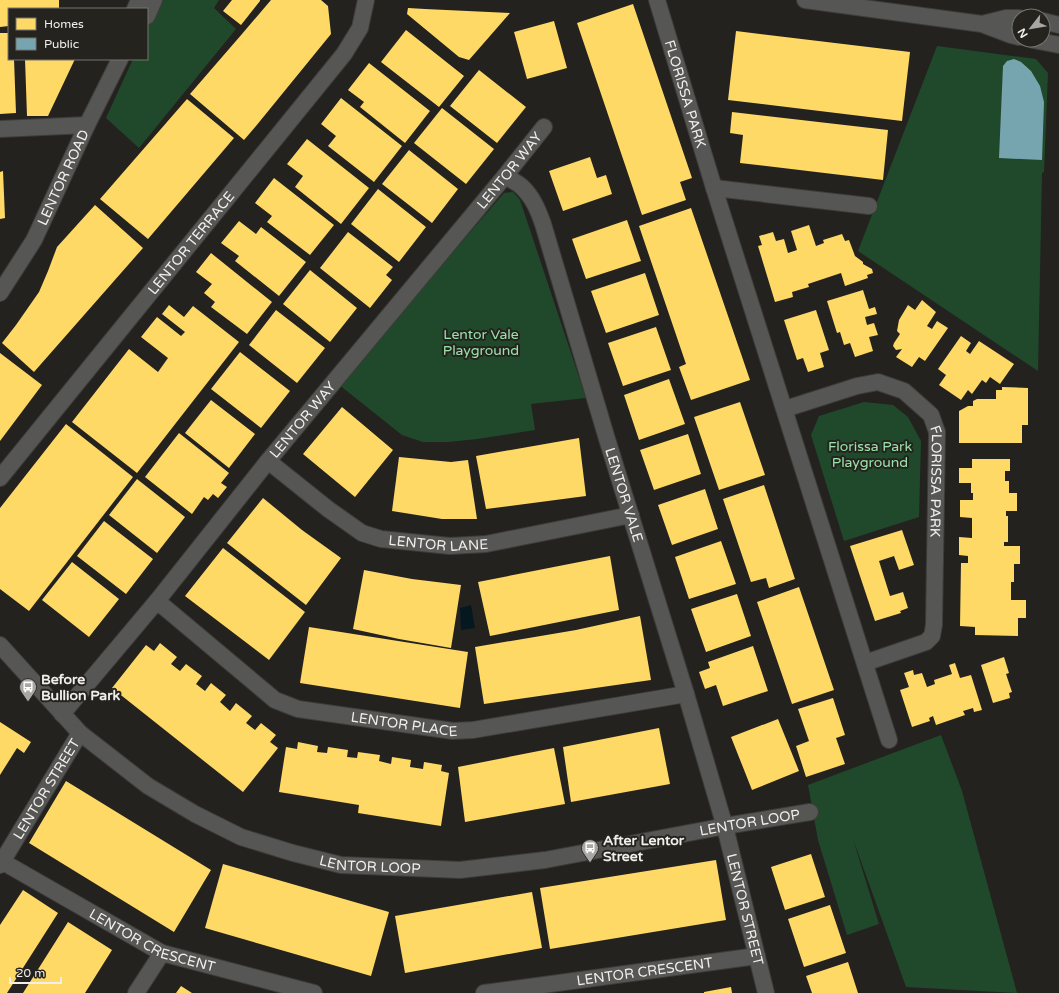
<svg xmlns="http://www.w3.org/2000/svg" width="1059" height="993" font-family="'Varela Round',sans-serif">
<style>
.green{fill:#20492b}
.water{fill:#06181f}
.homes{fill:#ffd966}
.public{fill:#76a5af}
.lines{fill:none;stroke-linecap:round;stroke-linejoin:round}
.street-casing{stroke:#3e3c3a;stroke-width:18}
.street{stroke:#565654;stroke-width:16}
.labels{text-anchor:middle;stroke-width:4;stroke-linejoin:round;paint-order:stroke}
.street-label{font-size:14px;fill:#f0efec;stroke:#25231e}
.park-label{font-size:14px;fill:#98e3a9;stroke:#25231e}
.poi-label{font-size:14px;font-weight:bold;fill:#f0efec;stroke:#25231e;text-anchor:start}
</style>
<rect width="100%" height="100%" fill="#24221f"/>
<path class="green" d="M159 0H219L214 8 236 29 139 148 106 118 133 59H147V27Z
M937 46 1036 59 1048 73 1044 172 1042 173 1038 371 858 251Z
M513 192 520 200 586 398 531 404 535 430 477 439 448 442H423L402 435 338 384 504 193Z
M864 402 893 405 908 417 921 441 919 517 844 541 811 435 819 416Z
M941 735 962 791 1017 993 906 987 853 839 879 924 847 935 818 840 808 785Z"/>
<path class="water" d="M471 605 475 628 461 630 460 608Z"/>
<path class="homes" d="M0 0H59V9H9V26L0 27Z
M232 0H260V1L241 25 223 11Z
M271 0H321L328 6 331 34 256 126 244 140 190 94 242 34Z
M633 4 692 178 680 182 686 200 642 215 577 23Z
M408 8 425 9 510 13 469 60 459 57 407 14Z
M554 21 567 68 527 79 514 32Z
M406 30 464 76 439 107 381 62Z
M736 31 910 52 902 121 728 100Z
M0 33H9V59H14L16 113 0 114Z
M25 59H75L48 116H27Z
M369 63 430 111 405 143 360 107 364 102 348 90Z
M479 70 526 107 497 143 450 106Z
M341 98 402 146 374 182 328 146 336 136 321 124Z
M187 99 234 138 148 239 100 199Z
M442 108 494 149 466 184 414 143Z
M732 112 888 130 883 180 740 163 743 135 730 133Z
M307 139 369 188 341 224 295 187 303 176 287 164Z
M409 150 458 189 432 223 382 184Z
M590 157 597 178 606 175 612 194 563 211 549 171Z
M3 171 5 218 0 219V172Z
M274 178 334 225 310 255 267 222 272 216 255 203Z
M378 189 426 227 399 262 351 224Z
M95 205 143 248 34 372 2 343 16 325 39 292 48 271 57 247Z
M691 208 750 380 691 400 679 367 686 364 639 226Z
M627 220 641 261 586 279 572 239Z
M239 221 256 234 261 227 306 262 279 296 235 261 239 256 221 243Z
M809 225 816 246 824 243 823 240 842 234 845 241 849 240 855 256 863 262V264L872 269 873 273 867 275 868 278 845 286 841 273 808 284 809 287 792 292 793 297 775 302 758 246 762 245 759 236 773 232 776 241 784 239 788 253 797 250 791 231Z
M348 232 393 267 386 275 392 280 370 308 320 268Z
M211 253 272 302 247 334 211 307 215 302 204 293 212 284 196 272Z
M310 270 357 308 330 342 283 304Z
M645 273 659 315 606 333 591 291Z
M863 290 869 309 875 307 877 314 865 317 867 325 874 323 878 335 869 337 873 351 855 357 850 343 844 345 840 332 837 333 827 301Z
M922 300 936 312 927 326 932 329 937 321 948 328 925 361 919 357 912 367 896 357 902 349 896 350 893 346 894 343 900 334 897 331 899 320 908 305 915 310Z
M169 305 184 317 193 306 239 342 137 473 72 422 129 349 158 372 168 358 141 337 157 317 181 336 185 332 162 314Z
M276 310 325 348 297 383 249 345Z
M816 310 829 350 820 353 824 367 808 372 803 358 797 360 784 320Z
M656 327 671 370 623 386 608 343Z
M961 336 971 343 966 351 970 354 979 341 1014 364 1000 384 990 377 986 383 982 380 972 394 968 390 961 400 939 385 946 375 938 369Z
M240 352 290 391 261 428 211 389Z
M0 353 42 385 0 441Z
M669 379 685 424 639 440 624 395Z
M1002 387 1028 388V425H1022V443H959V411L968 406H973V401L977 399H996V390H1002Z
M211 400 255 434 229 468 185 433Z
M740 402 765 475 719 490 694 417Z
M342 407 393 450 355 497 303 454Z
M66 424 133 477 29 611 0 589V508Z
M179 433 229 473 221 483 227 487 218 498 213 494 208 500 204 497 192 514 145 477Z
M688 434 701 474 654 490 640 450Z
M579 438 586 496 486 509 476 456Z
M399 457 451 462 468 460 477 519H442L392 511Z
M972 459H1010V471H1005V481H1009V493H1017V511H1006V516H1008V542H1004V546H1020V564H1014V582H1011V600H1026V618H1018V636L975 635V627L960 626 961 563H968V556L959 555V537L972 538V518L960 517V500H973V493H971V483H959V468H972Z
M137 479 185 517 157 553 109 515Z
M764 485 795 579 769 588 766 578 751 582 723 499Z
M705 489 718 529 672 545 658 505Z
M263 498 302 530 341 558 306 605 227 543Z
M104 521 153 559 126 594 77 556Z
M902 530 914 565 899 570 894 556 879 561 890 596 903 592 908 608 900 611 901 613 875 621 850 546Z
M721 541 736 584 689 599 675 557Z
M223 548 305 612 269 660 185 596Z
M610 556 619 610 490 636 478 582 564 565Z
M72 562 119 599 89 637 42 600Z
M364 570 412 579 461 585 451 648 399 639 353 629Z
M799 587 834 690 792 704 757 602Z
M737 594 751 636 706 652 691 609Z
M640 616 651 680 484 704 475 647 576 630Z
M309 627 468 652 460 708 300 683Z
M160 643 177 657 171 664 180 671 186 664 202 676 196 684 205 691 211 683 226 695 220 702 230 711 236 703 252 716 246 723 255 730 261 723 276 735 270 742 278 748 243 792 112 688 146 645 154 651Z
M753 646 768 691 723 706 716 685 705 689 699 672 710 668 708 662Z
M1004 657 1009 673 1006 674 1012 692 1009 693 1010 698 993 703 981 665Z
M955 663 960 678 971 675 982 710 974 712 973 708 963 711 965 715 936 725 933 716 929 718 930 721 912 727 900 690 909 687 904 673 913 670 914 675 922 673 927 687 935 684 934 680 952 674 949 665Z
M833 698 845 735 836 738 845 764 806 777 796 746 809 741 798 709Z
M778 719 799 771 752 790 731 737Z
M0 722 31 742 24 753 17 748 0 775Z
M659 728 670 784 571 802 563 747Z
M298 742 318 746 317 752 327 753 328 747 348 750 347 757 357 758 358 752 380 755 379 761 391 764 392 757 411 760 410 767 423 769 424 762 442 765 441 771 449 773 441 826 358 813 359 805 279 792 286 747 297 749Z
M554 748 565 804 465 822 458 767Z
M66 781 211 870 174 932 29 843Z
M811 854 825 897 785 910 771 867Z
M716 860 726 920 550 949 540 888Z
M223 864 389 912 371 976 205 928Z
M23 890 58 913 7 993H0V925Z
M532 892 542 948 405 973 395 916Z
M830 905 846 953 804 967 788 919Z
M68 922 112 950 85 993H23Z
M848 962 858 993H812L806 976Z
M181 986 192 993H176Z
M731 987 732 993H704V992Z"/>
<path class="public" d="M1014 59 1021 62 1031 71 1040 86 1044 102 1042 160 999 158 1003 66 1007 61Z"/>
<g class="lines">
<defs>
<g id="street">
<path id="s1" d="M657 0 714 188 889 740"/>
<path d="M805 0 982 24 1011 35 1019 37"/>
<path d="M135 9 139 0"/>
<path d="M147 16 154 0"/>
<path d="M1043 21 1059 25"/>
<path d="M982 24 1006 18H1019"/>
<path d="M1033 40 1059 45"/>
<path d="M0 129 87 125"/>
<path id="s2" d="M505 176C510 179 516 182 521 186 533 197 538 210 543 224L607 439 686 694 725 827 766 993"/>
<path d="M714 188 869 206"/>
<path id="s3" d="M0 293 34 240 87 125 120 59"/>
<path id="s4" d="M785 409 857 386 878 382 904 391 931 415 937 432 934 625 932 636 926 642 865 663"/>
<path id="s5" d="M268 461 328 509 362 533 381 539 450 546 486 544 631 515"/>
<path id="s6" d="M0 478 344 54 360 28 366 0"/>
<path id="s7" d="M157 601 275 700 298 709 453 731 473 730 686 694"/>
<path id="s8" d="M0 645 80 733 148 786 195 814 241 837 293 853 341 865 460 870 545 860 731 825 810 812"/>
<path id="s9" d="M62 714 157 601 268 461 505 176 544 127"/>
<path id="s10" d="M3 861 10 866 162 953 314 993"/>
<path id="s11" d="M0 865 80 733"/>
<path d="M136 993 162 953"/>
<path id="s12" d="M484 993 757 956"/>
</g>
</defs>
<use href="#street" class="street-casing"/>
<use href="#street" class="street"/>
</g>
<defs>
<symbol id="bus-pin" viewBox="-11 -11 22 30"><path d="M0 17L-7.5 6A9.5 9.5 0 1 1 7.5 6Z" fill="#a9a7a4" stroke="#25231e"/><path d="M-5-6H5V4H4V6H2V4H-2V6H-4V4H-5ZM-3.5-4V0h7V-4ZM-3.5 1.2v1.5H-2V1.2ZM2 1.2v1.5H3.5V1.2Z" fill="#fff"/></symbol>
</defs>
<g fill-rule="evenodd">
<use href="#bus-pin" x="18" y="677" width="20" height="27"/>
<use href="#bus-pin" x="580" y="838" width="20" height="27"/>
</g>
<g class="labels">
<g class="street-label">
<text dy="5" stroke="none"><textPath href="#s1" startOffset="98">FLORISSA PARK</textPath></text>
<text dy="5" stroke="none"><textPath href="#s9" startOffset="704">LENTOR WAY</textPath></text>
<text dy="5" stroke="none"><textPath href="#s3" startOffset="132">LENTOR ROAD</textPath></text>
<text dy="5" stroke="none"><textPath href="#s6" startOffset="303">LENTOR TERRACE</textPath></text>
<text dy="5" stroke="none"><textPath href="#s9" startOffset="380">LENTOR WAY</textPath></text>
<text dy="5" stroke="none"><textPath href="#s4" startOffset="228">FLORISSA PARK</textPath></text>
<text dy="5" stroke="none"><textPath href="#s2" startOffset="346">LENTOR VALE</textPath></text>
<text dy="5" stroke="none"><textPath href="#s5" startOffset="196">LENTOR LANE</textPath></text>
<text dy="5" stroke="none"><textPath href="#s7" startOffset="286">LENTOR PLACE</textPath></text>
<text dy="5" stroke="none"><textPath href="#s11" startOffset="89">LENTOR STREET</textPath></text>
<text dy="5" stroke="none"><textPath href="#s8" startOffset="828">LENTOR LOOP</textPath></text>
<text dy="5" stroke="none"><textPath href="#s8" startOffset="444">LENTOR LOOP</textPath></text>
<text dy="5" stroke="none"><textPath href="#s2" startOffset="778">LENTOR STREET</textPath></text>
<text dy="5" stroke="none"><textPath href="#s10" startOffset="170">LENTOR CRESCENT</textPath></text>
<text dy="5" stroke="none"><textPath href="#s12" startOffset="162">LENTOR CRESCENT</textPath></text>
</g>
<g class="park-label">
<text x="481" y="339">Lentor Vale<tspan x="481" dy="16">Playground</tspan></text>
<text x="870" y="451">Florissa Park<tspan x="870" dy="16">Playground</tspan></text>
</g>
<g class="poi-label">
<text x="41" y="684">Before<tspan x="41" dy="16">Bullion Park</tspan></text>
<text x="603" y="845">After Lentor<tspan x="603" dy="16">Street</tspan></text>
</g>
</g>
<rect x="8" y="8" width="140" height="52" fill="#25231e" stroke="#767570"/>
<rect x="16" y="18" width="20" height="12" fill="#ffd966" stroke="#767570"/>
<text x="44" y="28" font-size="12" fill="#f0efec">Homes</text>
<rect x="16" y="38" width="20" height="12" fill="#76a5af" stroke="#767570"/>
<text x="44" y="48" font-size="12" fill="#f0efec">Public</text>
<g transform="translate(1031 28) rotate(239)"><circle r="19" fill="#25231e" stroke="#767570"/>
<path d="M0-3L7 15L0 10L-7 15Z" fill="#a9a7a4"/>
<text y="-6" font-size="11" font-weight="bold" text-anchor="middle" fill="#f0efec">N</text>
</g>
<path d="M10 977v6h51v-6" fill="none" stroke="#f0efec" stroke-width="2"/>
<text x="16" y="977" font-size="12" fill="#f0efec" stroke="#25231e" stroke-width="3" paint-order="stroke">20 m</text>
</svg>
